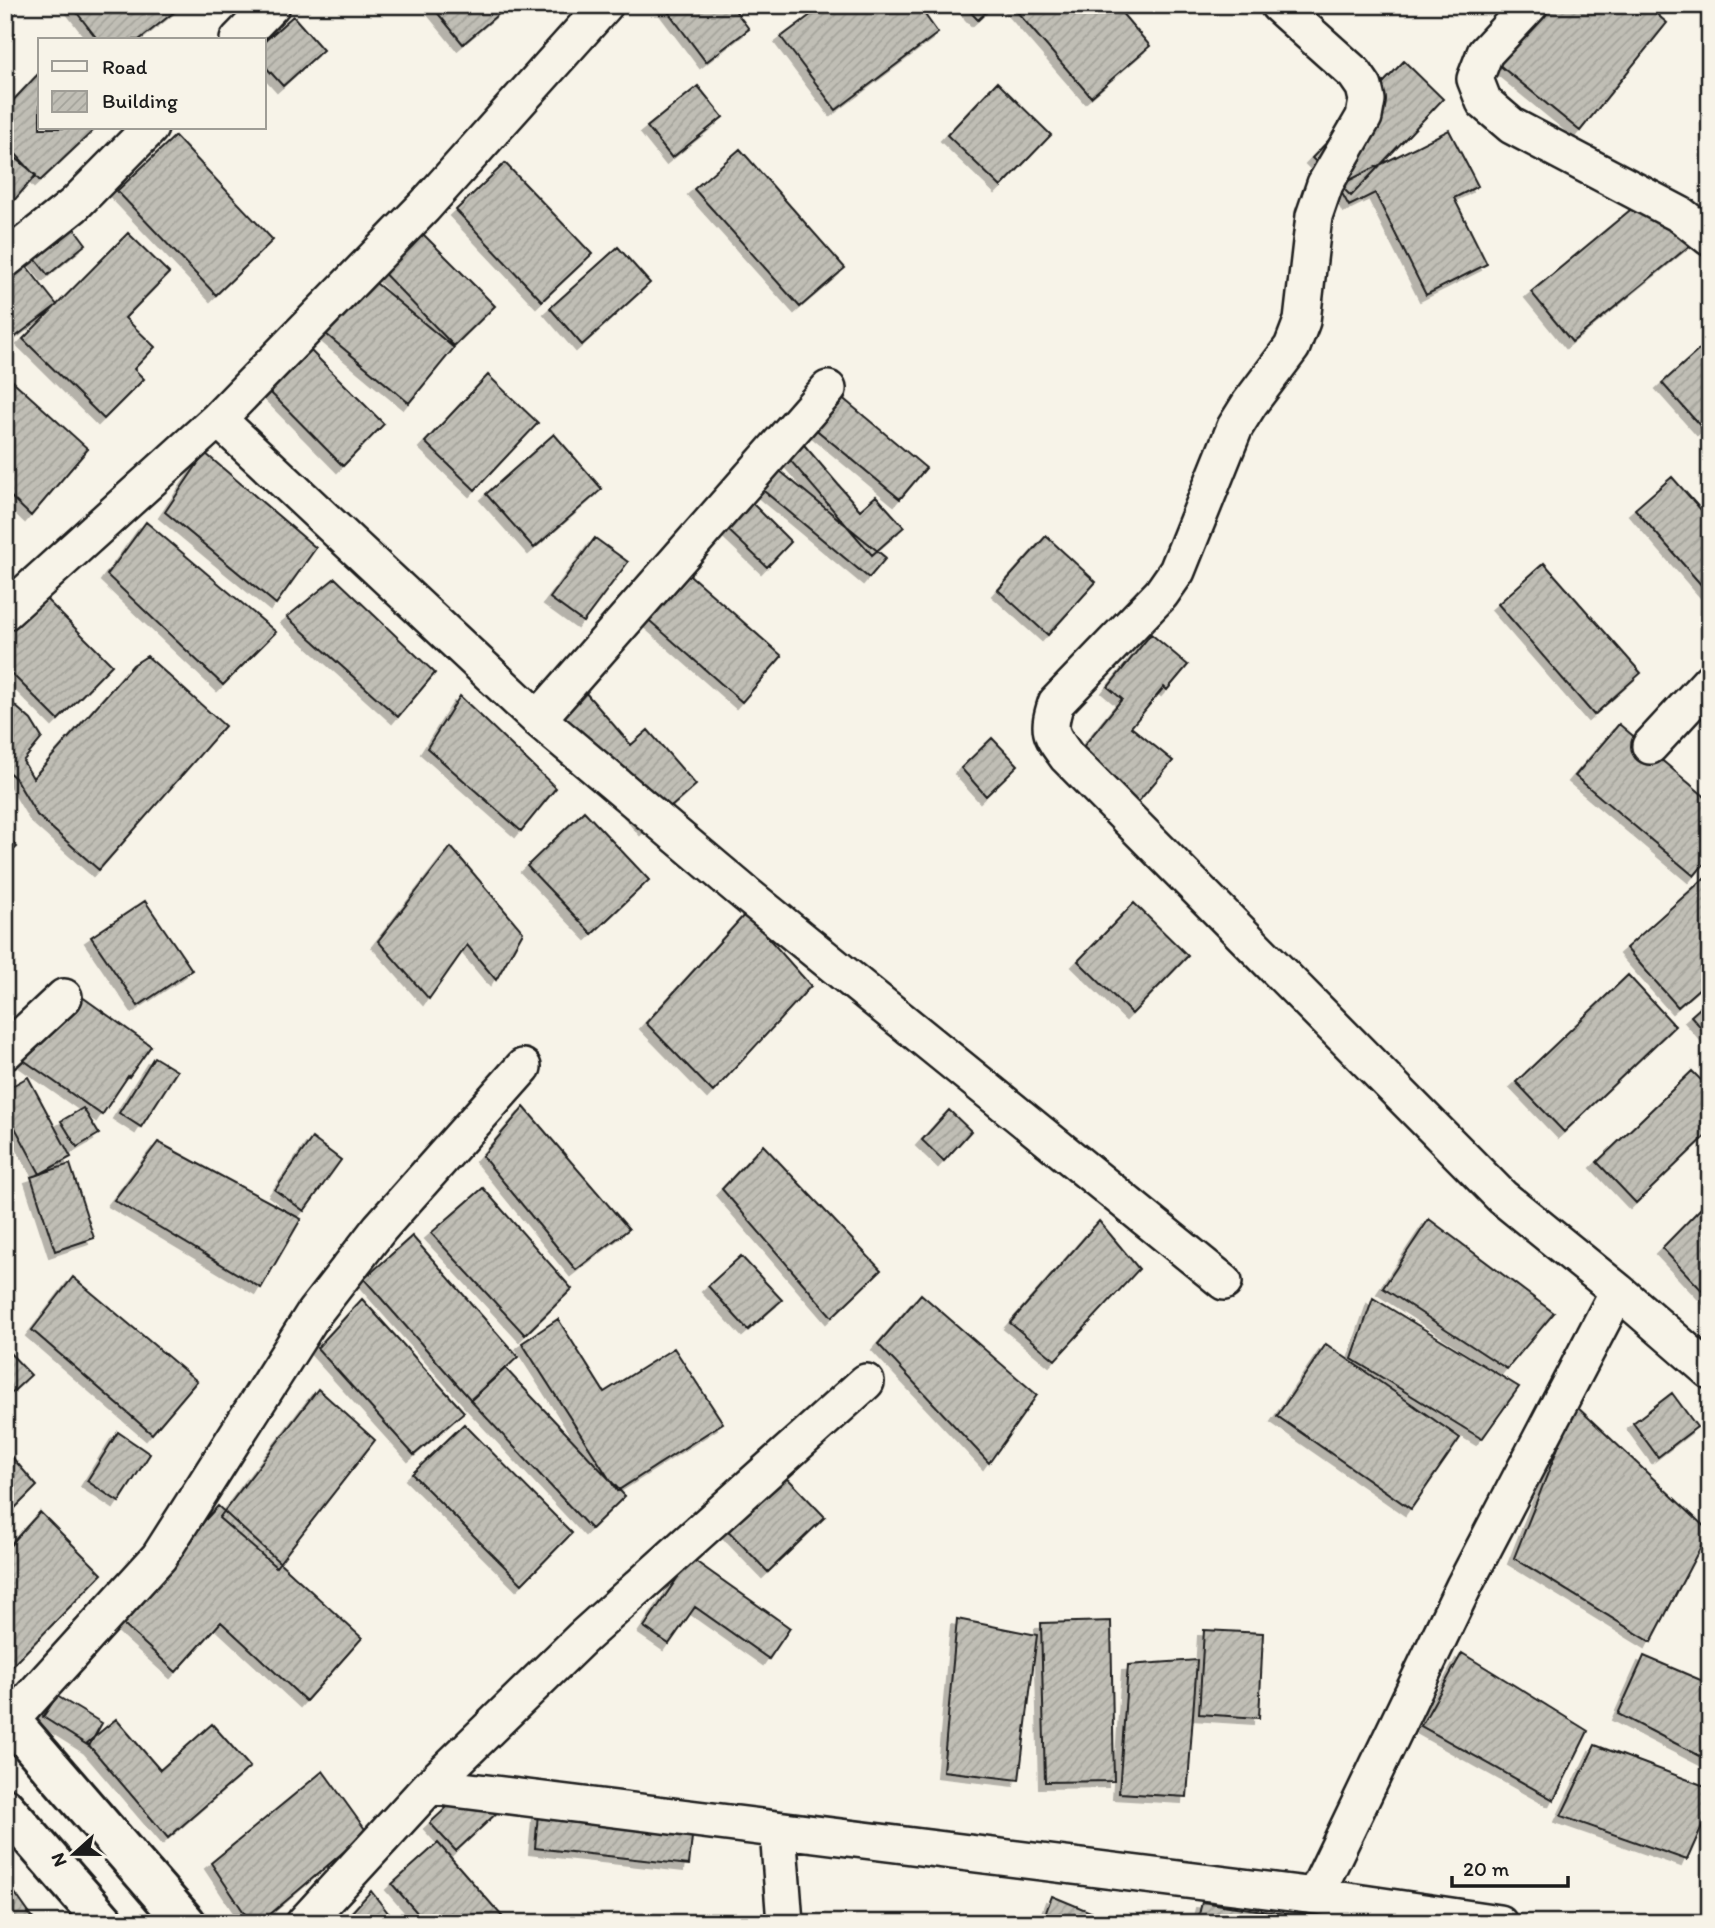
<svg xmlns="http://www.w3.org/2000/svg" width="1715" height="1928" font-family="Itim,sans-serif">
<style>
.building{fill:url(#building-hatch);stroke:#1c1c1c;stroke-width:2;filter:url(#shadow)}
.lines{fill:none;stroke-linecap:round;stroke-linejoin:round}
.minor-casing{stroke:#1c1c1c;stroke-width:40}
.secondary-casing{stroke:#1c1c1c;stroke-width:44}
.minor{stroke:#f7f3e8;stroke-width:35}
.secondary{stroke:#f7f3e8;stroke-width:38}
</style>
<defs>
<pattern id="building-hatch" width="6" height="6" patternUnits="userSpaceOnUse" patternTransform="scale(1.75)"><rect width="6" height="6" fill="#c0beb5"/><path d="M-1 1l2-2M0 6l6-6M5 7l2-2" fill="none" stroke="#a4a39b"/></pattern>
<filter id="shadow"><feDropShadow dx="-6" dy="6" stdDeviation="0" flood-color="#0004"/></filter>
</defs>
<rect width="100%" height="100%" fill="#f7f3e8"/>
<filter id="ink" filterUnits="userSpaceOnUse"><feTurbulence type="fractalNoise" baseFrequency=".0143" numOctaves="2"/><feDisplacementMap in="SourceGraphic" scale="14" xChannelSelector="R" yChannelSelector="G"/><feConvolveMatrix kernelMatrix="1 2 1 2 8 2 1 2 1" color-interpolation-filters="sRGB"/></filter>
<g filter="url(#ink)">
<path class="building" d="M5 5H22V6L5 20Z
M71 5H183L139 40H98Z
M431 5H509L463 44Z
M663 5H731L749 29 706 62Z
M824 5H918L938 33 836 110 781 37Z
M964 5H994L978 20Z
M1011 5H1115L1150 46 1091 97Z
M1535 5H1646L1667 23 1580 131 1492 59Z
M293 16 323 50 283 86 264 65V42Z
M1404 61 1443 99 1351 196 1312 158Z
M40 72V128H96L40 181 5 142V109Z
M997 82 1051 135 1001 187 947 135Z
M698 86 723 117 672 158 647 127Z
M1449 130 1478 186 1454 198 1487 264 1426 295 1375 193 1349 206 1338 186Z
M175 136 273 240 216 295 117 191Z
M5 149 36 175 5 211Z
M740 149 845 268 800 307 694 189Z
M505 163 592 254 542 301 456 210Z
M1658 187 1699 238 1572 342 1531 292Z
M68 220 86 244 48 275 29 251Z
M411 222 495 306 454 346 372 261Z
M128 233 169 273 125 318 155 347 134 369 144 379 104 419 23 339Z
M618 247 650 283 582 345 550 308Z
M20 258 57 305 5 345V269Z
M353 264 454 348 409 403 308 319Z
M1710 340V423L1703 429 1662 383Z
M307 347 384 424 343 466 266 388Z
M5 374 88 449 31 516 5 491Z
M488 375 538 423 475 490 425 442Z
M833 390 926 468 900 499 807 422Z
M554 434 602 489 534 548 486 494Z
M799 439 860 510 876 496 904 527 872 555 783 452Z
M205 453 316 548 276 604 165 512Z
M769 462 886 558 869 578 753 482Z
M1672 477 1710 520V595L1635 509Z
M751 502 791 542 767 567 726 528Z
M146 522 276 632 223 685 107 575Z
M1046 536 1096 582 1048 635 998 590Z
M595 538 628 562 583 622 550 598Z
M675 562 782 656 742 702 634 607Z
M1544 563 1641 673 1594 715 1498 604Z
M335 578 435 673 398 717 287 617Z
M35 588 112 665 58 720 5 667V618Z
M1151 634 1188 665 1167 690 1164 687 1131 727 1173 761 1133 808 1073 759 1122 699 1108 687Z
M147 656 225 726 99 870 37 815 15 778 5 769V697L31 720 42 738 23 761 33 778 133 665Z
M585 692 631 745 648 730 696 785 646 829 553 721Z
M460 696 556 788 521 831 427 748Z
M1619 724 1710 801V857L1694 876 1575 776Z
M992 738 1018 765 986 796 961 768Z
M584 811 649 880 592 934 527 866Z
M5 834 17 847 5 858Z
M451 847 523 932 496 980 467 945 429 999 378 941Z
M1710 873V934L1706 937 1710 941V979L1678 1007 1626 948Z
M145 901 192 970 138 1006 91 937Z
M1134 903 1188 956 1132 1014 1078 961Z
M746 913 811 986 713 1092 646 1023Z
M1628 975 1675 1026 1564 1132 1516 1082Z
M71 989 151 1046 129 1077 128 1076 102 1115 22 1059Z
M1710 999V1038L1691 1016Z
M154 1057 177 1071 141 1127 119 1113Z
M1692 1071 1710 1089V1132L1636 1203 1597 1162Z
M28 1077 71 1157 40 1174 5 1109V1090Z
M524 1107 629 1229 576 1270 482 1156Z
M83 1108 99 1134 77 1147 61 1121Z
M949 1110 971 1131 944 1161 922 1140Z
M312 1138 341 1160 304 1211 275 1190Z
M158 1142 301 1219 261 1288 114 1200Z
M763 1145 881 1270 832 1317 722 1189Z
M70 1164 94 1238 55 1251 31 1177Z
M483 1188 572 1289 525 1335 431 1233Z
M1710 1199V1299L1662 1248Z
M1429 1219 1554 1313 1507 1369 1383 1288Z
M1099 1221 1139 1269 1055 1360 1010 1323Z
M412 1236 518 1357 471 1400 364 1279Z
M741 1256 782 1300 748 1330 708 1286Z
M73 1277 197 1381 152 1434 32 1330Z
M921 1294 1037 1395 989 1463 878 1344Z
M1373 1298 1519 1387 1482 1439 1352 1359Z
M362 1299 464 1412 414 1455 317 1348Z
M558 1319 604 1392 674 1348 723 1423 617 1491 522 1343Z
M1326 1344 1460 1438 1411 1509 1277 1416Z
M5 1348 31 1375 5 1399Z
M505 1368 625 1496 591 1529 470 1400Z
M318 1389 375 1440 276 1567 219 1518Z
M1672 1393 1697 1427 1658 1457 1633 1423Z
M1575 1405 1709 1531 1651 1642 1514 1558Z
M464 1424 572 1533 522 1584 412 1474Z
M118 1432 150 1454 119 1502 87 1481Z
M5 1449 37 1486 5 1518Z
M771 1461 825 1517 768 1572 714 1516Z
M218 1506 362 1638 306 1701 221 1622 176 1672 116 1618Z
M40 1512 102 1574 9 1669 5 1665V1551Z
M691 1558 790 1628 769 1659 695 1607 669 1644 644 1627Z
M957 1619 1037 1635 1019 1780 943 1771Z
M1111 1621 1114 1781 1045 1782 1041 1623Z
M1204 1630 1263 1633 1259 1718 1199 1714Z
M1462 1653 1588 1731 1554 1800 1421 1726Z
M1644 1656 1710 1684V1761L1618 1714Z
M1197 1660 1187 1797 1119 1793 1128 1665Z
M57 1696 102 1723 89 1746 43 1717Z
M116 1719 160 1770 212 1724 250 1767 168 1838 87 1743Z
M1595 1745 1710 1788V1808L1687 1860 1561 1816Z
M323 1771 367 1832 260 1923H251L211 1863Z
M475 1781 501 1809 456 1851 430 1823Z
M539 1802 694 1819 689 1865 535 1848Z
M438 1843 508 1923H426L392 1884Z
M5 1879 36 1923H5Z
M371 1891 396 1923H342Z
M1052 1896 1110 1920 1109 1923H1042Z
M1202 1902 1346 1923H1197Z"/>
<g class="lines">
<defs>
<path id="minor" d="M1278 5 1355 74 1364 87 1367 100 1364 117 1325 184 1314 216 1302 321 1292 347 1250 403 1235 427 1177 571 1161 594 1056 703C1047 731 1050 734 1067 757L1502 1197 1618 1291 1710 1371
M1530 5 1485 53 1475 79 1484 102 1512 126 1681 215 1710 238
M238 40 272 5
M5 260 74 205 150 128
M218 419 538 719 747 895 1224 1282
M5 612 218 419 424 207 605 5
M538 719 828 389
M1650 746 1710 681
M5 1052 64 997
M11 1720 159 1557 314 1313 380 1228 523 1067
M430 1786 1315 1896 1499 1923
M778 1830 785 1923
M1315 1896 1464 1586 1618 1291
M304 1923 430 1786 582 1638 866 1382"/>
<path id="secondary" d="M5 1714 186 1923
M5 1808 105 1923"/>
</defs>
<use href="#minor" class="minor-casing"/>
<use href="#secondary" class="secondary-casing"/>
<use href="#minor" class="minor"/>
<use href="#secondary" class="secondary"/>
</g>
</g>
<rect width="1715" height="1928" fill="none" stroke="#f7f3e8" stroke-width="28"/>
<rect x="14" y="14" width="1687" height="1900" fill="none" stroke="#1c1c1c" stroke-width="2.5" filter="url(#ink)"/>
<rect x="38" y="38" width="228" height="91" fill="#f7f3e8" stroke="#9f9d96" stroke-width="2"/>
<rect x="52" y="61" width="35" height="10" fill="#f7f3e8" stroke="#9f9d96" stroke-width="2"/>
<text x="102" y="74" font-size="21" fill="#1c1c1c">Road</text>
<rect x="52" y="91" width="35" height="21" fill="url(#building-hatch)" stroke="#9f9d96" stroke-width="2"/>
<text x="102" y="108" font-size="21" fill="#1c1c1c">Building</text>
<g transform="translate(74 1854) rotate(249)" stroke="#f7f3e8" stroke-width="5" paint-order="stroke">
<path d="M0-5L12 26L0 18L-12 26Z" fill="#1c1c1c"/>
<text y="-10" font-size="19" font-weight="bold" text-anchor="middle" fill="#1c1c1c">N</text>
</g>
<path d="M1452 1876v10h116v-10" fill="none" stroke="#1c1c1c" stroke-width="3.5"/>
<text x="1463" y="1876" font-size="21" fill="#1c1c1c" stroke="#f7f3e8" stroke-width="5" paint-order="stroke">20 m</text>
</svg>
